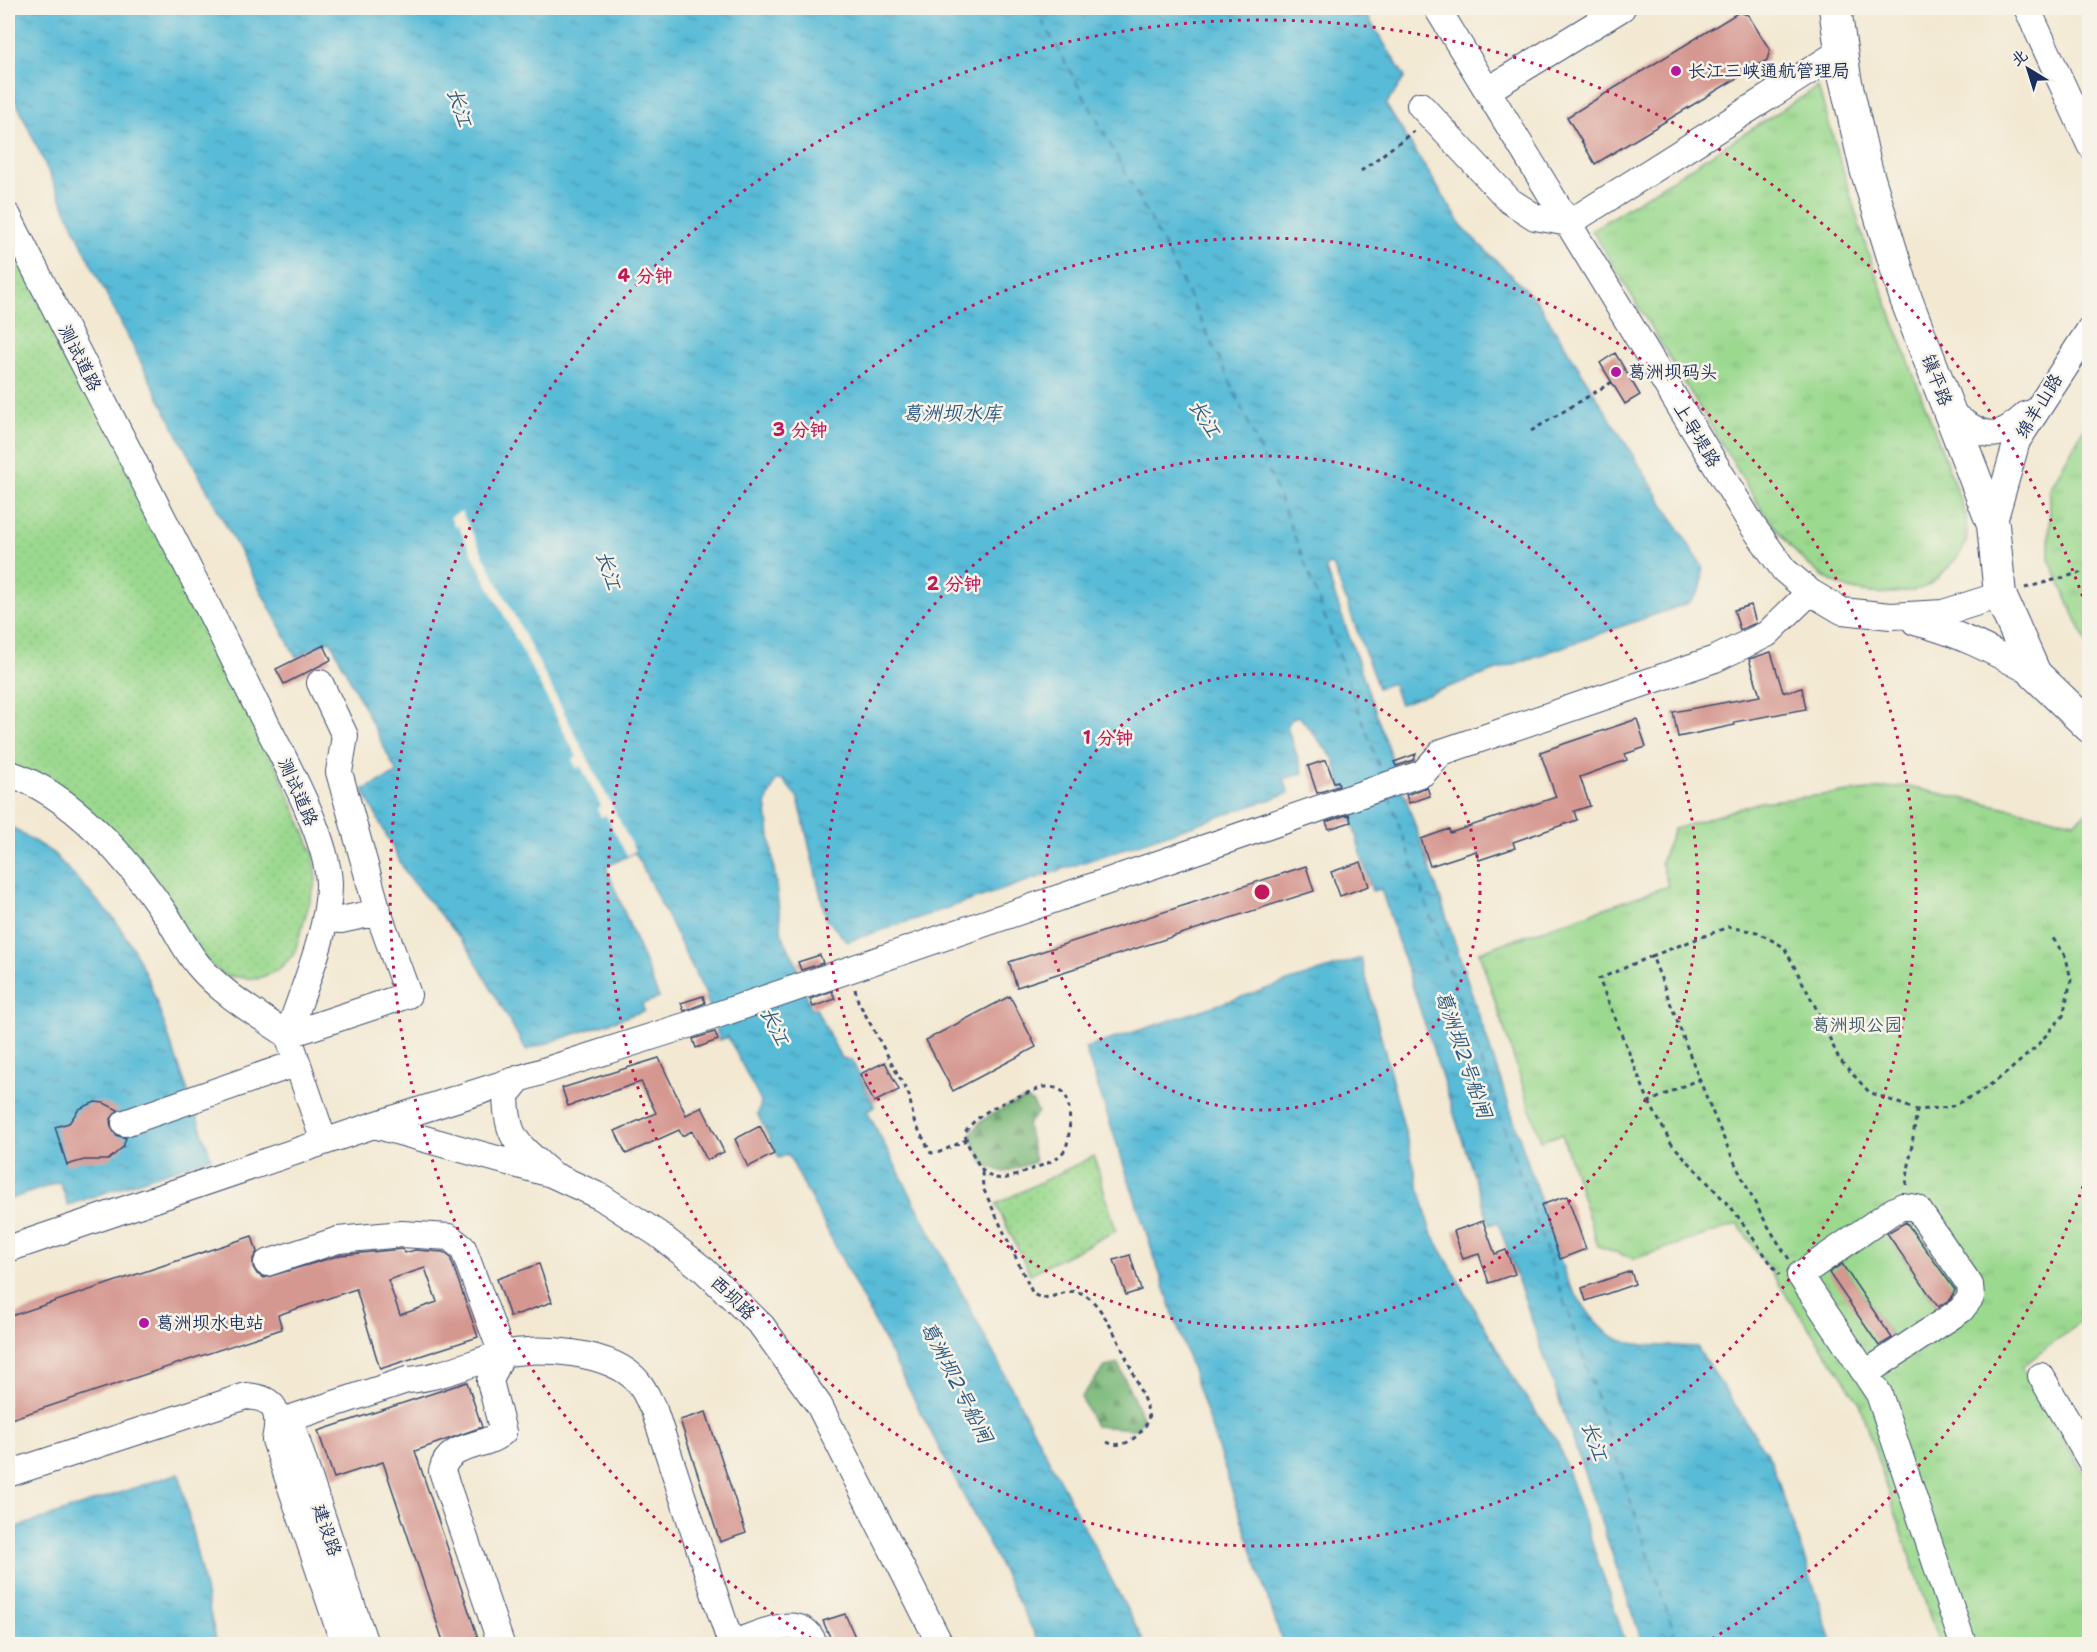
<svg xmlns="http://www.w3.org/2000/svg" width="2097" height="1652" font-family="'Shantell Sans','LXGW WenKai TC',sans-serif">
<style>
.grass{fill:url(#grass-dots);stroke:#5b8476;stroke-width:1.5}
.forest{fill:url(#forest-firs);stroke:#4c746c;stroke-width:1.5}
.park{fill:url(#park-tufts);stroke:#5b8476;stroke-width:1.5}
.pitch{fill:#9bd98f;stroke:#5b8476;stroke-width:1.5}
.water{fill:url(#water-ripples);stroke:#3a759a;stroke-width:1.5}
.pier{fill:#f3e9d3}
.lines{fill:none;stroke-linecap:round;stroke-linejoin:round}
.ferry{stroke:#2e5982;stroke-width:1.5;stroke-dasharray:8 6;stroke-linecap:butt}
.building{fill:#d59891;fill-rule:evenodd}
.minor-casing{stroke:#3b4b70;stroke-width:28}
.major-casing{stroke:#3b4b70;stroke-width:34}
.path{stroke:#3b4b70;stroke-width:3;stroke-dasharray:4.5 4.5;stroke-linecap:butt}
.minor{stroke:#fff;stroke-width:26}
.major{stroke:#fff;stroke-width:32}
.ring{fill:none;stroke:#c2185b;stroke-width:3;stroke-dasharray:3 6}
.poi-dot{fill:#b5179e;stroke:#f7f3e8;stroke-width:2}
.labels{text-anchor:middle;stroke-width:5;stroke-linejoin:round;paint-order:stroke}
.poi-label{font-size:18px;fill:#1b2f5e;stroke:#f7f3e8;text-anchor:start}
.street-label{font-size:18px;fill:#1b2f5e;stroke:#f7f3e8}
.park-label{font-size:18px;fill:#3b5a6a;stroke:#f7f3e8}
.water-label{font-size:20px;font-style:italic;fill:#2e5982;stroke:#f7f3e8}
.centre{fill:#c2185b;stroke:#f7f3e8;stroke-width:3}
.ring-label{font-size:18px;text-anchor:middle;font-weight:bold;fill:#c2185b;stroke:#f7f3e8;stroke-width:5;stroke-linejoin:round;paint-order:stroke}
</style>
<defs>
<pattern id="grass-dots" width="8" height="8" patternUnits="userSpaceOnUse" patternTransform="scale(1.5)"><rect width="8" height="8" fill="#9bd98f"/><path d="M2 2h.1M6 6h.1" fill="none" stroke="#85bb7e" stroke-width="1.8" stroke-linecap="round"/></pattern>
<pattern id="forest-firs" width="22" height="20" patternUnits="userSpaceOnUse" patternTransform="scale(1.5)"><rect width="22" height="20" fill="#7cb97a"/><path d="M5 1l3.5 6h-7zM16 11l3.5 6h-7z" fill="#659767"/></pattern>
<pattern id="park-tufts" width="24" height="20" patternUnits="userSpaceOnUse" patternTransform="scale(1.5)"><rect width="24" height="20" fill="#9bd98f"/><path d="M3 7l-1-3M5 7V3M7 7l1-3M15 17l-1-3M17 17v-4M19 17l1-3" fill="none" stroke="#85bb7e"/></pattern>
<pattern id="water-ripples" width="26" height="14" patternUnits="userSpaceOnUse" patternTransform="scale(1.5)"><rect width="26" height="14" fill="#59bbd7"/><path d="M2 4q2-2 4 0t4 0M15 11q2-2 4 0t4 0" fill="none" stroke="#4998b2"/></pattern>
</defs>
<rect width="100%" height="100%" fill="#f7f3e8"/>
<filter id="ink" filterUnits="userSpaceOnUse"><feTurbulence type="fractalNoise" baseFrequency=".0167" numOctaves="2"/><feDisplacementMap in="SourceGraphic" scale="12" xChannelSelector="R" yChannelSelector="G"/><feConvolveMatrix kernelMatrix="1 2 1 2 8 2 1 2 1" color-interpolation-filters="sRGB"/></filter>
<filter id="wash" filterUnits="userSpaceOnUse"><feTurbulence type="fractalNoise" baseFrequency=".008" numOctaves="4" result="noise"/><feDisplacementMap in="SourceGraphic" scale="24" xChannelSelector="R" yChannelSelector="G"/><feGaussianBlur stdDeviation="1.35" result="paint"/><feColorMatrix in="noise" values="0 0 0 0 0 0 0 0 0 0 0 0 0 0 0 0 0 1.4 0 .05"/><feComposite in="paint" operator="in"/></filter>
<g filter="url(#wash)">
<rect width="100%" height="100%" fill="#f3e9d3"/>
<path class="grass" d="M8 227 257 719 314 855 316 881 294 954 278 970 257 979 225 976 208 962 157 892 8 768Z
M1094 1156 1116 1231 1030 1274 996 1204Z"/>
<path class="forest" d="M1025 1099 1033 1103 1038 1112 1027 1125 1035 1162 1004 1172 985 1165 970 1137C981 1115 1002 1109 1025 1099Z
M1118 1364 1143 1419 1135 1429 1095 1426 1081 1397 1105 1367Z"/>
<path class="park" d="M1818 87 1867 250 1966 515C1966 523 1968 535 1966 542 1962 555 1934 584 1922 588 1897 595 1865 596 1841 586 1805 570 1782 537 1760 507L1592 230Z
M2089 419V648L2049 559 2050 489Z
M1904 786 2074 822 2089 811V1315L2022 1367 2089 1482V1644H1939L1858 1400 1738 1224 1634 1259 1598 1246 1562 1134 1541 1141 1479 952 1668 886 1661 862 1674 829 1760 802Z"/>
<path class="pitch" d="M1886 1231 1939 1309 1894 1340 1840 1262Z"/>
<path class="water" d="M8 8H1362L1405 77 1386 105 1464 229 1537 301 1702 566C1704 583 1702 592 1688 603L1400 704 1392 683 1378 688 1334 568 1331 564 1327 565 1326 570 1432 874 1568 1283C1580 1300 1592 1321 1609 1334 1631 1350 1671 1345 1697 1347L1771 1460 1833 1644H1643L1498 1222 1490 1225 1381 889 1372 891 1334 759 1299 716 1292 718 1287 727 1303 773 1284 779 1289 793 847 942 826 918 798 798 783 780H776L766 803 782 935 795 961 811 1009 816 1008 841 1058 852 1061 875 1107 867 1111 1145 1644H1040L788 1154 779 1158 758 1115 761 1102 728 1037 720 1040 705 993 635 852 606 867 659 998 642 1004 644 1011 526 1050 468 948 407 875 363 790 397 773 330 640 296 657 180 439 93 268 8 84Z
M8 825 53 853 114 919 133 948 150 984 211 1157 68 1205 60 1182 8 1200Z
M1361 958 1430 1230 1520 1389 1558 1443 1626 1644H1283L1085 1048Z
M179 1473 217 1644H8V1530Z"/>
<path class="pier" d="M461 511 635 851 627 856 606 815 601 817 597 809 601 806 581 766 577 768 572 760 577 757 458 526 455 527 450 517Z"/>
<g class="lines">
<path class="ferry" d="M1035 8C1101 126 1167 246 1224 369 1285 501 1333 638 1382 775
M1389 796 1575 1333 1678 1644"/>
</g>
<g id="blocks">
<path class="building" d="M1739 12 1748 15 1770 50 1767 60 1595 164 1567 117Z
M1615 353 1640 395 1625 404 1600 363Z
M1751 605 1756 623 1740 630 1734 610Z
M324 645 331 660 284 684 276 669Z
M1771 652 1783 692 1802 688 1806 709 1734 722 1735 725 1678 737 1673 712 1760 696 1749 659Z
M1637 719 1646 747 1625 754 1627 760 1580 777 1590 806 1574 811 1577 820 1513 842 1515 848 1479 860 1476 851 1430 866 1421 839 1449 829 1450 833 1556 797 1540 752Z
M1416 754 1414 760 1396 766 1394 762Z
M1326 760 1334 782 1338 781 1339 786 1317 793 1308 766Z
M1427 787 1430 796 1409 803 1406 795Z
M1349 814 1351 822 1329 829 1326 822Z
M1361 862 1369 886 1340 896 1331 872Z
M1306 866 1314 891 1017 987 1009 962Z
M820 955 823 963 801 970 798 962Z
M832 991 835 999 813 1007 810 999Z
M703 996 705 1003 684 1011 681 1003Z
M1010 996 1036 1047 953 1091 926 1040Z
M715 1032 718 1040 696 1048 693 1039Z
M659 1058 686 1115 702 1107 724 1152 707 1160 692 1131 682 1136 679 1130 626 1154 615 1131 656 1113 641 1082 568 1106 562 1088Z
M885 1062 899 1090 874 1102 860 1074Z
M95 1102 104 1103 118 1110 110 1120 111 1127 116 1135 126 1138 123 1147 108 1160H84L67 1165 55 1127 69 1123 79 1109Z
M760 1126 774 1154 748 1167 735 1139Z
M1567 1196 1586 1249 1560 1259 1541 1205Z
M1483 1221 1495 1254 1506 1250 1515 1274 1489 1283 1479 1254 1463 1259 1454 1231Z
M1906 1222 1955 1290 1951 1299 1938 1307 1887 1233Z
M252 1236 257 1252 253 1259V1267L257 1274 264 1278 341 1255 402 1249 405 1253 415 1250 443 1252 450 1257 478 1337 380 1369 356 1289 278 1315 282 1329 8 1420V1317ZM425 1268 437 1302 400 1315 388 1280Z
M1130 1255 1141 1290 1126 1295 1114 1260Z
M539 1264 552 1302 510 1317 497 1279Z
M1842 1264 1892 1338 1879 1346 1829 1273Z
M1631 1271 1635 1284 1586 1301 1582 1288Z
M467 1382 482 1427 415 1451 480 1644H444L383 1462 334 1478 318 1431Z
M706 1412 746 1533 720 1542 680 1420Z
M845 1614 858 1644H833L823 1621Z"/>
</g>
</g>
<g filter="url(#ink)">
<use href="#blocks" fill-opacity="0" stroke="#3b4b70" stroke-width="1.5"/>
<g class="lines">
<defs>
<path id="minor" d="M1437 8 1752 525 1784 570 1810 592 1842 611 1891 616 1943 613 2000 595
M2027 8 2090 145
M1488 90 1622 8
M1420 105 1510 201 1535 217 1569 223 1841 51
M8 216C89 376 173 534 252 696 275 743 327 832 329 883 330 929 302 991 288 1035 257 1014 222 994 198 965 185 950 177 931 166 915 129 860 72 794 8 773
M1949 412C1983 436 1994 445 2027 414
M1993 525 2017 441 2090 329
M1915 622C1958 632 1996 653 2035 674
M320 683 345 736 339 772 378 912 408 995 288 1035 324 1142
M326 918 341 920 378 912
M520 1078 506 1095C507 1138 516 1143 547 1170
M125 1123 297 1063
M374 1125 551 1174 601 1197 658 1234 704 1270 762 1326 819 1405 940 1644
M8 1249 374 1125 688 1025 1423 773 1442 752 1715 659 1767 634 1810 592
M267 1263 338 1240 402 1234 449 1237 463 1248 502 1354 490 1381 503 1432C484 1449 448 1442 442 1471L501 1644
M1866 1373 1961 1310 1971 1297 1970 1285 1917 1208 1903 1206 1891 1212 1800 1275 1879 1394 1963 1644
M2041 1376 2090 1460
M279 1422 407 1380C439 1378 468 1364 499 1355 536 1345 613 1351 638 1382 645 1390 649 1401 654 1410L731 1644C756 1636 803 1609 814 1644
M279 1422 294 1433 365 1644
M8 1474 246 1396C276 1398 281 1412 275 1440L344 1644"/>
<path id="major" d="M1835 8 1845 78 1866 169 1906 299 1993 525 2000 595 2035 674 2090 727"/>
</defs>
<use href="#minor" class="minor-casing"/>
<use href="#major" class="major-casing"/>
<path class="path" d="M1361 171 1414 131
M1531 431 1612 382
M2025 588 2090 570
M1652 956 1599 979 1649 1102 1701 1078
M855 989 858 1001 909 1095 914 1121 931 1153 940 1152 966 1140
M1043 1087C1050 1087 1059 1087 1064 1093 1072 1102 1071 1142 1064 1151 1056 1161 1043 1165 1032 1169 1006 1180 989 1187 975 1158 970 1149 966 1142 965 1132 983 1107 1015 1098 1043 1087Z
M1649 1102 1671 1143 1734 1211 1779 1275
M982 1172 983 1188 1033 1294C1051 1305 1063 1286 1081 1293 1107 1302 1136 1381 1147 1407L1149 1419C1142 1434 1125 1451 1107 1442
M1906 1185 1917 1110
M1789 1259C1726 1167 1693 1058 1652 956L1728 927 1757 932 1784 947 1815 1006 1839 1059 1869 1092 1917 1110 1950 1107 1975 1095 2003 1076 2034 1049 2063 1016 2071 980 2066 957 2052 937"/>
<use href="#minor" class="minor"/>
<use href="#major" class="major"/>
</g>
</g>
<g class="ring">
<circle cx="1262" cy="892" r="218"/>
<circle cx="1262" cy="892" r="436"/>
<circle cx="1262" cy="892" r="654"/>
<path d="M2089 1169A872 872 0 0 1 1705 1643M819 1643A872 872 0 1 1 2089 615"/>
</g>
<g class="poi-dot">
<circle cx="1676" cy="71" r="6"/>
<circle cx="1616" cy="372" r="6"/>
<circle cx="144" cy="1323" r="6"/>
</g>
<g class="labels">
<g class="poi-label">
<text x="1688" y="77">长江三峡通航管理局</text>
<text x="1628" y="378">葛洲坝码头</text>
<text x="156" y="1329">葛洲坝水电站</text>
</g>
<g class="street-label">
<text transform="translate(80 358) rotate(63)" y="6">测试道路</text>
<text transform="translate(1937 380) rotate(69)" y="6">镇平路</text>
<text transform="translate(2039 406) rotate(-59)" y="6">绵羊山路</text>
<text transform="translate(1697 435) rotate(59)" y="6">上导堤路</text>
<text transform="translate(298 792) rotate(66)" y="6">测试道路</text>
<text transform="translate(733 1298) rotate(44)" y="6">西坝路</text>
<text transform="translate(327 1530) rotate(71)" y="6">建设路</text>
</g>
<g class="park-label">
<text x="1857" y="1031">葛洲坝公园</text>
</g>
<g class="water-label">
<text transform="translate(460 107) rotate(72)" y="7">长江</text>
<text x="952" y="420">葛洲坝水库</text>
<text transform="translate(1205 418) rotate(58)" y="7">长江</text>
<text transform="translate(609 570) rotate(72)" y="7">长江</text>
<text transform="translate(775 1026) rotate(64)" y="7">长江</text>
<text transform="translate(1464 1054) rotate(71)" y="7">葛洲坝2号船闸</text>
<text transform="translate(957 1382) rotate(63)" y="7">葛洲坝2号船闸</text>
<text transform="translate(1595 1441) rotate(71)" y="7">长江</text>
</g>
</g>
<circle cx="1262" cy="892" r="9" class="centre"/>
<g class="ring-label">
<text x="645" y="282">4 分钟</text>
<text x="800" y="436">3 分钟</text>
<text x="954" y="590">2 分钟</text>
<text x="1108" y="744">1 分钟</text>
</g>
<rect width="2097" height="1652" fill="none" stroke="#f7f3e8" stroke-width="30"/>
<g transform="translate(2028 69) rotate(322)" stroke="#f7f3e8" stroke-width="4.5" paint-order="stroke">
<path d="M0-4.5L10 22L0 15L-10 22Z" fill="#1b2f5e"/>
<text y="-9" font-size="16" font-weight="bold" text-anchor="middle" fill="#1b2f5e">北</text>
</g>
</svg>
